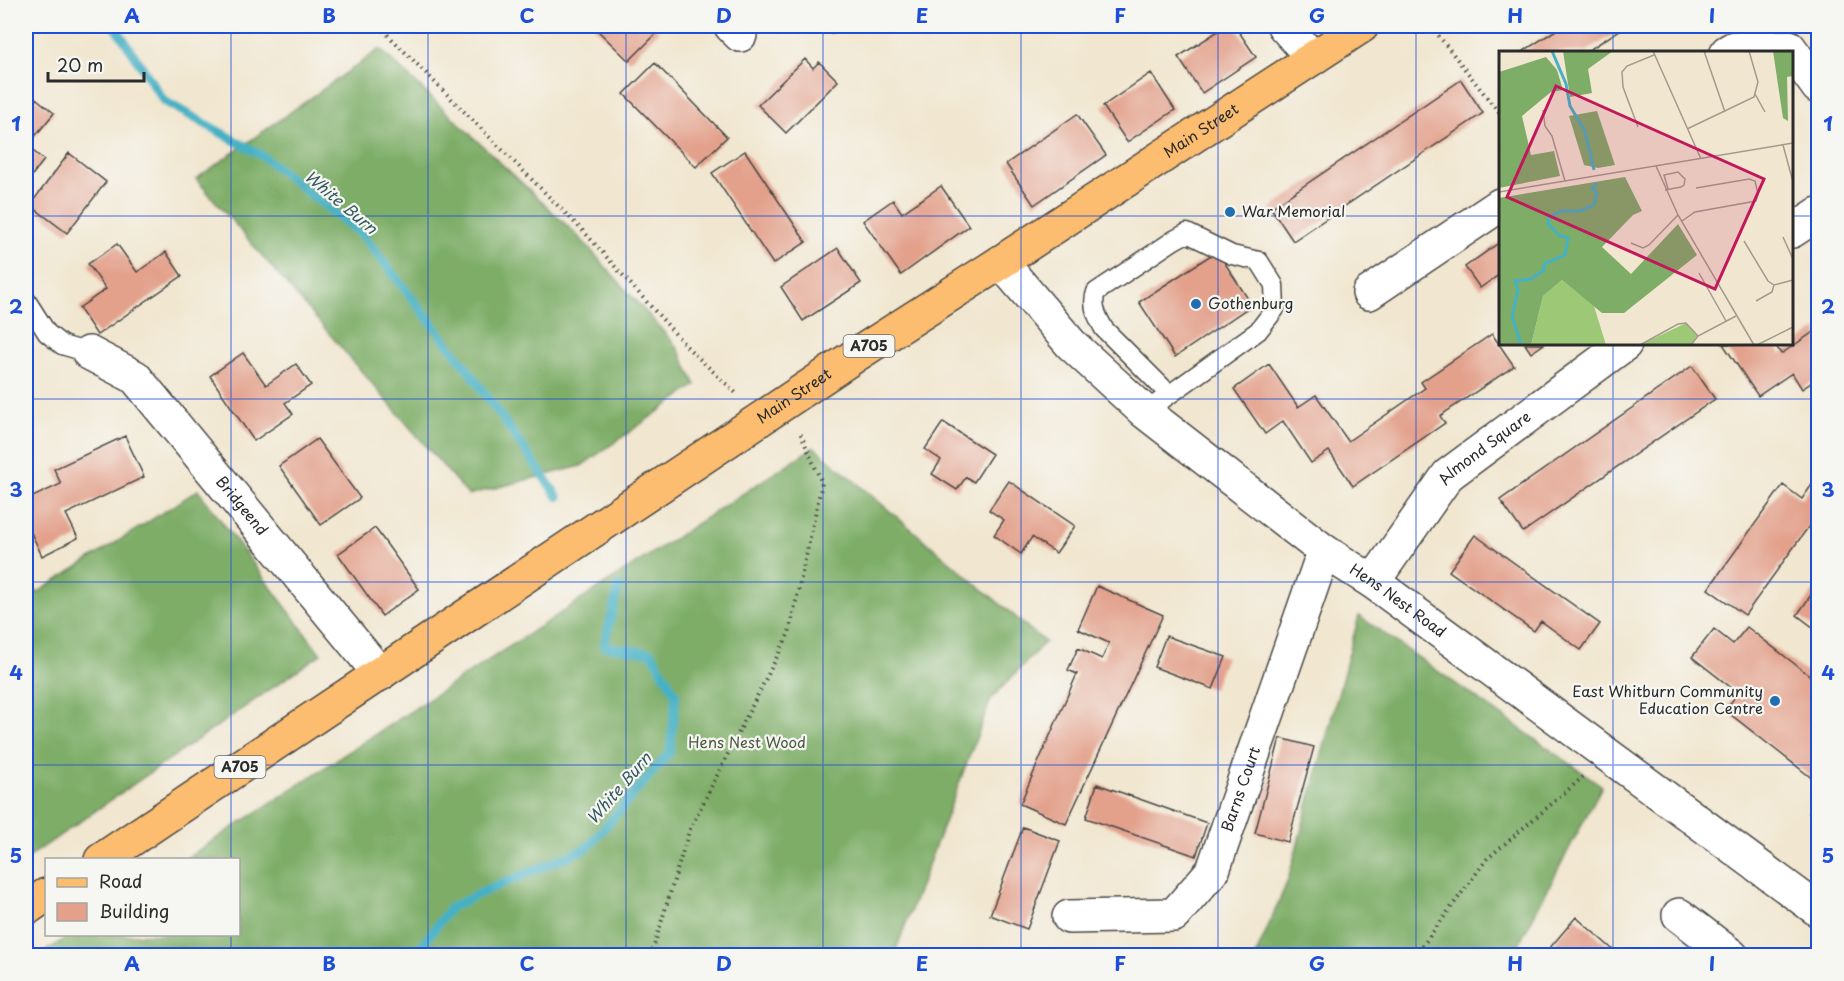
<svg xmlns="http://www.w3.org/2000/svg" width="1844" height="981" font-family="'Playpen Sans',sans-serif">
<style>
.forest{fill:#7ead67;stroke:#546c49;stroke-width:1.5}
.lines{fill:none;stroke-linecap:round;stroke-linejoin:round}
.stream{stroke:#46b1c4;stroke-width:9}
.building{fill:#e3a18c}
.service-casing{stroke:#494744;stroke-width:21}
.minor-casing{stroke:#494744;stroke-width:36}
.primary-casing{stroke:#494744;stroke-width:36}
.path{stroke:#494744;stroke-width:4;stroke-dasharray:1.5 4.5;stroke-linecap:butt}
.service{stroke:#fff;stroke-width:18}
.minor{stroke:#fff;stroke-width:33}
.primary{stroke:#fcbd6f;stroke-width:33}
.grid{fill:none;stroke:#1d4ed8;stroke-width:1.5;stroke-opacity:0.55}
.poi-dot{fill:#1f6fb2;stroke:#f6f6f2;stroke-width:2}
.labels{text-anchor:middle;stroke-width:4.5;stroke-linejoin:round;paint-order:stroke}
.shield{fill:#f6f6f2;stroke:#686867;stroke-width:1.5}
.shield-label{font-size:14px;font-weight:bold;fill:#2b2b2b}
.street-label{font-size:15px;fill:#2b2b2b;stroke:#f6f6f2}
.poi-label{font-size:15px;fill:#2b2b2b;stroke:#f6f6f2;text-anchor:start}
.park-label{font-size:15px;fill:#4d5a42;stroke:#f6f6f2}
.water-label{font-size:16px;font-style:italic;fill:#345a61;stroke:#f6f6f2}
.inset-river{fill:none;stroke:#46b1c4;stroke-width:3}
.inset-road{fill:none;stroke:#a29b8d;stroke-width:1.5}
.view{fill:#c2185b;fill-opacity:0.15;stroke:#c2185b;stroke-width:3}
.inset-edge{fill:none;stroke:#2b2b2b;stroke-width:3}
.neatline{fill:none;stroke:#1d4ed8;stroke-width:2}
.grid-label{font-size:20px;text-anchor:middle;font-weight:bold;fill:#1d4ed8}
</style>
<rect width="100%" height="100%" fill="#f6f6f2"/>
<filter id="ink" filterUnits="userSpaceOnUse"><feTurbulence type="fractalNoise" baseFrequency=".0167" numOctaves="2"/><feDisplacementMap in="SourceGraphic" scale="12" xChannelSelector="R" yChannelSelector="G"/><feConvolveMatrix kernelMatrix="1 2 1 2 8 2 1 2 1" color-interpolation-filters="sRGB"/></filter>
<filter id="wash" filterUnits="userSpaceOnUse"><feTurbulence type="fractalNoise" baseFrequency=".008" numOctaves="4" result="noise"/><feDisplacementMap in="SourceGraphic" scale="24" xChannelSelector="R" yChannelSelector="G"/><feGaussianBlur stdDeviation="1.35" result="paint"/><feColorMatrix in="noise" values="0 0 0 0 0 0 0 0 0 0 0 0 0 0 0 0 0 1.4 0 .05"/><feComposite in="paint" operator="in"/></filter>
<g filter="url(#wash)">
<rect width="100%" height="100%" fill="#f1e6cf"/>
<path class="forest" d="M380 49 580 238 677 347 696 385 581 466 468 495 196 179Z
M814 447 1045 642 991 699 894 955H39L71 935 238 934V860L185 859Z
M198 490 321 654 26 859V578L37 593Z
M1359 616 1602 786 1513 955H1256L1288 880Z"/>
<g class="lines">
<path class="stream" d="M115 26 164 101 261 155 364 237 466 367 558 497
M414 956 450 908 483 892 587 848 670 752 676 695 652 653 604 646 619 586"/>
</g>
<g id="blocks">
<path class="building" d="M593 26H654L659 31 629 61Z
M822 26H839L831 34Z
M1226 26H1235L1256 57 1202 93 1178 57Z
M1562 26H1626L1586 52H1522Z
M805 59 813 68 819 62 838 81 786 133 758 105Z
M655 63 727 137 696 167 624 94Z
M1151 73 1175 110 1127 142 1103 106Z
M1461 80 1483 113 1293 241 1271 208Z
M26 90 54 113 27 146 44 160 26 183Z
M1077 114 1106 155 1034 205 1006 164Z
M745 151 806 242 773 264 712 173Z
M69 153 106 182 67 233 30 205Z
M941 186 969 226 901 275 863 221 893 200 902 213Z
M1500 242V274L1480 288 1465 267Z
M117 244 137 272 166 252 182 276 97 335 79 308 106 289 88 264Z
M838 248 861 283 803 321 781 287Z
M1217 251 1252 305 1175 357 1139 302Z
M1818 329V378L1802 389 1792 373 1758 396 1723 344H1775L1781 354Z
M1492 334 1514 366 1440 416 1445 423 1353 486 1329 451 1311 463 1283 421 1265 434 1234 389 1269 364 1298 407 1316 395 1348 441 1425 388 1421 382Z
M1525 344H1544L1531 353Z
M243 353 266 385 296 364 311 385 285 403 293 414 254 441 210 376Z
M1692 366 1715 399 1523 532 1500 500Z
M943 422 992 454 974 482 966 477 957 490 932 474 941 460 925 449Z
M125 436 144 477 66 514 78 538 42 556 26 522V500L61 484 54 469Z
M317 439 360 498 321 525 279 466Z
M1818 476V522L1814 519 1745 615 1708 589 1783 485 1802 499Z
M1009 481 1075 526 1056 553 1032 537 1021 554 994 535 1004 520 989 510Z
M375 528 419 589 382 616 338 554Z
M1475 535 1600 624 1581 650 1541 621 1534 631 1449 571Z
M1818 585V631L1797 615Z
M1097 586 1163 615 1066 824 1020 804 1077 674 1068 670 1078 648 1102 659 1109 643 1078 629Z
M1747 627 1818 682V783L1725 710 1738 693 1692 657 1714 629 1733 644Z
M1166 636 1226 657 1213 689 1154 667Z
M1280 738 1314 747 1288 842 1255 833Z
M1097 784 1207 823 1196 856 1086 818Z
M1818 800V820L1809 813Z
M1023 827 1060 841 1027 929 990 915Z
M1576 917 1620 956H1543Z"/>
</g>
</g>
<g filter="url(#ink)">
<use href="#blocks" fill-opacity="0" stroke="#494744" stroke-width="1.5"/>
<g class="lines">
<defs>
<path id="service" d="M26 300 47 333 62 345 89 353
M1145 412 1258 331 1275 309 1274 285 1259 261 1232 255 1187 233 1174 240 1096 292C1091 306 1097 316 1104 329L1169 394"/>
<g id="minor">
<path d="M731 26 740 35"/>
<path d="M1284 26 1313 58"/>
<path d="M1727 52 1734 48 1789 47 1818 87"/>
<path d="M1792 231 1818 214"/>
<path id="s1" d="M1001 262 1071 344 1145 412 1324 551 1373 582 1818 910"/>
<path d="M1369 293 1500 205"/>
<path id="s2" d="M89 353 135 377 380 674"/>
<path id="s3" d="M1373 582 1448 475 1625 344"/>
<path d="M1679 915 1732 956"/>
<path id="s4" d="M1069 917 1174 915 1213 870 1324 551"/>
</g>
<g id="primary">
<path id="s5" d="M101 860 856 355 1001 262 1362 26"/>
<path d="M26 909 46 895"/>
</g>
</defs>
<use href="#service" class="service-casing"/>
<use href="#minor" class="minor-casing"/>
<use href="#primary" class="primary-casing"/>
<path class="path" d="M379 26 586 234 688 348 738 395
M1431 26 1500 114
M651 956 689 831 789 633 822 483 799 430
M1415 956 1487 859 1583 777"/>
<use href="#service" class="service"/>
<use href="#minor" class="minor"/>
<use href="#primary" class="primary"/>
</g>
</g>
<path class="grid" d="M231 26V860M428 26V956M626 26V956M823 26V956M1021 26V956M1218 26V956M1416 26V956M1613 26V52M26 216H1500M1792 216H1818M1613 344V956M26 399H1818M26 582H1818M26 765H1818M231 934V956"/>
<g class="poi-dot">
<circle cx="1230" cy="212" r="6"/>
<circle cx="1196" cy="304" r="6"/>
<circle cx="1775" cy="701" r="6"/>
</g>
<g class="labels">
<g class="shield">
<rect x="843.5" y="335" width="51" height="22" rx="4.5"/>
<rect x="214.5" y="756" width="51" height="22" rx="4.5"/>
</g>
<g class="shield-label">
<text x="869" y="351">A705</text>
<text x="240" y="772">A705</text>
</g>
<g class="street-label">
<text dy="5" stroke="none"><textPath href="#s5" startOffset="1320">Main Street</textPath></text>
<text dy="5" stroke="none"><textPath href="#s5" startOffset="834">Main Street</textPath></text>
<text dy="5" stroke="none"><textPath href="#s3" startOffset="176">Almond Square</textPath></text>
<text dy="5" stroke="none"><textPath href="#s2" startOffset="219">Bridgeend</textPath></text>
<text dy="5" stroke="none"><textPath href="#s1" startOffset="524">Hens Nest Road</textPath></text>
<text dy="5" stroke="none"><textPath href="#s4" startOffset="250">Barns Court</textPath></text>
</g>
<g class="poi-label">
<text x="1242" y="217">War Memorial</text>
<text x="1208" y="309">Gothenburg</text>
<text x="1763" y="697" text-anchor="end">East Whitburn Community<tspan x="1763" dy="17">Education Centre</tspan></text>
</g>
<g class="park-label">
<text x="747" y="748">Hens Nest Wood</text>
</g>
<g class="water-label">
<text transform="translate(341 202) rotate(40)" y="6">White Burn</text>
<text transform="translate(619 788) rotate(-49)" y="6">White Burn</text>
</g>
</g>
<g transform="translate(1499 51)">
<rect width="294" height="294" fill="#f1e6cf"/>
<path d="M63 229 95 255 107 294H32L44 245ZM187 272 199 285 192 294H141Z" fill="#9dc976"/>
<path d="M64 0H114L89 18 93 42 71 46ZM274 0H294V25L288 26 289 70 284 67ZM47 6 58 19 64 39 52 41 23 65 32 104 55 100 61 125 0 137V21ZM98 60 116 114 99 117 85 114 70 65ZM126 126 143 160 134 164 103 196 132 223 179 173 198 204 125 262H103L63 229 44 245 32 294H0V147Z" fill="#7ead67"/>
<path class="inset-river" d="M53 0 67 33 71 55 86 80 95 119M22 294 13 265 19 239 16 230 32 228 45 219V213L66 204 69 187 60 184 49 173 50 167 62 160H81L95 154 98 142 93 138 98 132"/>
<path class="inset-road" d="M154 0 202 108M205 0 226 61M256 43 266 61M44 59 46 75 53 85 66 130M139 76 124 36 123 21 128 15 155 4M188 78 255 46 259 31 250 0M284 94 294 131M157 115 179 164 255 294M166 139 182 136 185 134 186 128 179 121 165 124 169 138M0 141 294 92M183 170 196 161 257 150 259 143 256 130 250 128 197 137M284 186 294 208M245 190 269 230 275 234 294 229M132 192 144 197 150 194 179 164M200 222 227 270M257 250 273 241 275 234M141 294 179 273 187 272 199 285M192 294 199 285 237 265M258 294 294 276"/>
<path class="view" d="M57 35 265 128 216 238 8 146Z"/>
<rect width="294" height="294" class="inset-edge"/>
</g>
<rect width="1844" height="981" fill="none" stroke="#f6f6f2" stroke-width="66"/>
<rect x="45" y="858" width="195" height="78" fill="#f6f6f2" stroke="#a5a5a2" stroke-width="1.5"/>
<rect x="57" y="878" width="30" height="9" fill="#fcbd6f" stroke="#a5a5a2" stroke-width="1.5"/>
<text x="99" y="888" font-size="18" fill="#2b2b2b">Road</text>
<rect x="57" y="903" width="30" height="18" fill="#e3a18c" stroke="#a5a5a2" stroke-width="1.5"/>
<text x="99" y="918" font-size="18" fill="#2b2b2b">Building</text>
<path d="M48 72v9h96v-9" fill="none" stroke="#2b2b2b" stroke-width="3"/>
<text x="57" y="72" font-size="18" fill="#2b2b2b" stroke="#f6f6f2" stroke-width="4.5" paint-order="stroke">20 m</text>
<rect x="33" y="33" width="1778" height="915" class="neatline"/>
<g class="grid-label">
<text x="132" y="23">A</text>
<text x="329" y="23">B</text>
<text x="527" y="23">C</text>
<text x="724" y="23">D</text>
<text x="922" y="23">E</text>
<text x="1120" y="23">F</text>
<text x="1317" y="23">G</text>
<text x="1515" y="23">H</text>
<text x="1712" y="23">I</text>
<text x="16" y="131">1</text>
<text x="1828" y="131">1</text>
<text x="16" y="314">2</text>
<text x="1828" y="314">2</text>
<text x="16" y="497">3</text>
<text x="1828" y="497">3</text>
<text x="16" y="680">4</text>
<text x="1828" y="680">4</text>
<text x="16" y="863">5</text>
<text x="1828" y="863">5</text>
<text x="132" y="971">A</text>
<text x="329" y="971">B</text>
<text x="527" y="971">C</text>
<text x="724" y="971">D</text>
<text x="922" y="971">E</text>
<text x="1120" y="971">F</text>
<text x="1317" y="971">G</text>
<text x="1515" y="971">H</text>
<text x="1712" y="971">I</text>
</g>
</svg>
